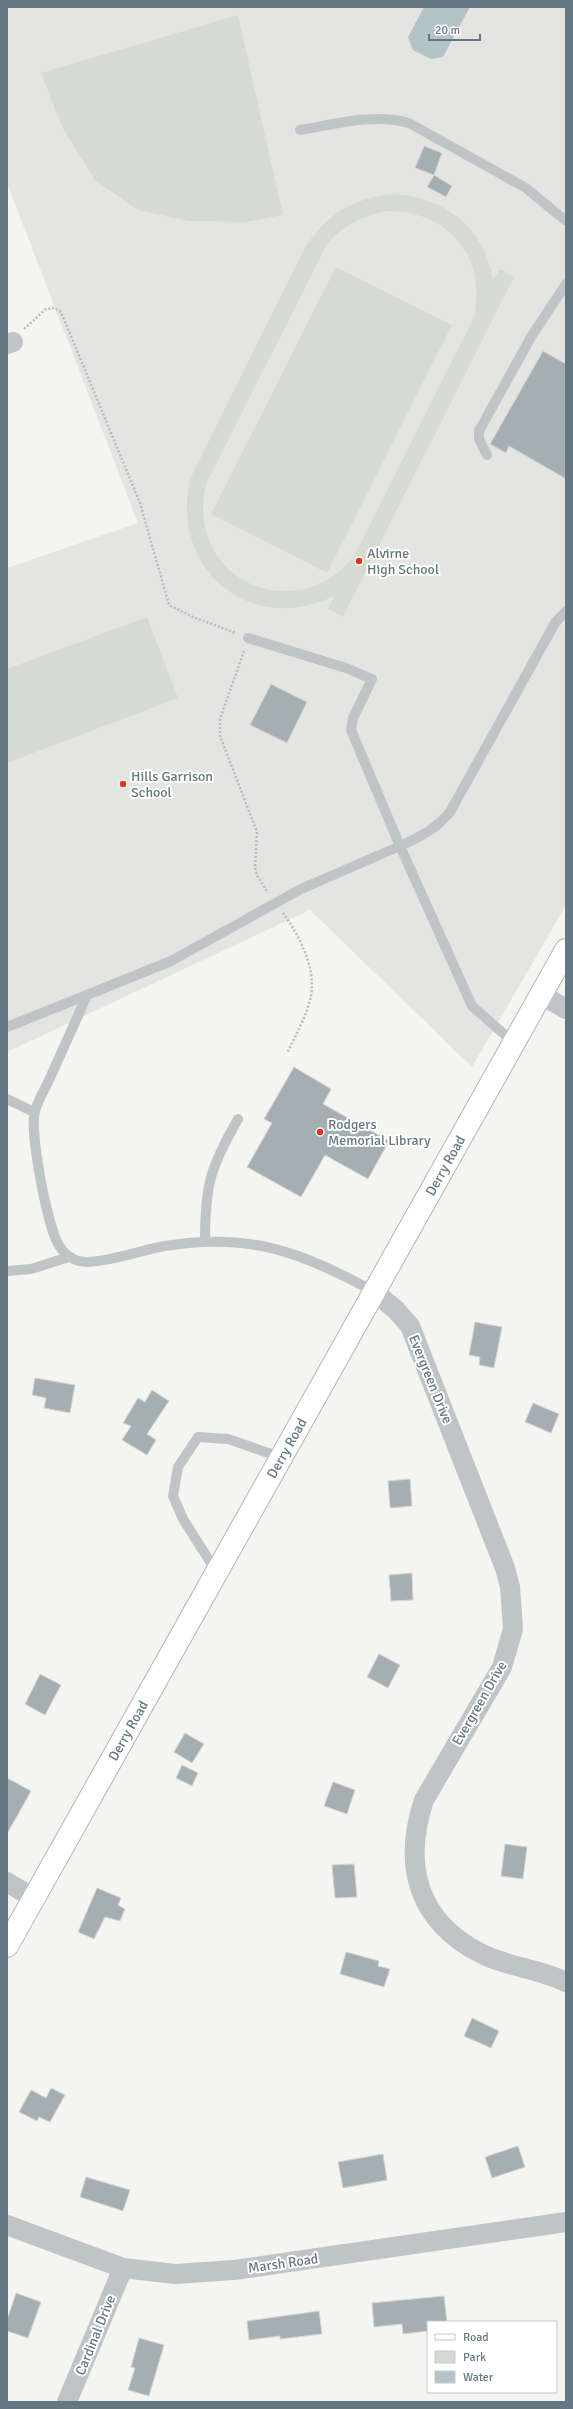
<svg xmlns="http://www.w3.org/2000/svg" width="573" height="2409" font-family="Signika,sans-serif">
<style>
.built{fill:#e4e5e3}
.green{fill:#d6dbd1;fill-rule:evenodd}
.water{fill:#b4c4c6}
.building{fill:#a5afb3;stroke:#d5d5d3}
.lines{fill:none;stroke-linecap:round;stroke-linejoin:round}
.primary-casing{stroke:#b0b6b8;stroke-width:24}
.path{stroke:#b9bcbd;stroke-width:2.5;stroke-dasharray:2 2;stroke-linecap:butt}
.lane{stroke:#bfc4c6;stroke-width:10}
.street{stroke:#bfc4c6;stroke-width:20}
.primary{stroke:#fff;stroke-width:22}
.poi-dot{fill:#e13323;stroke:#fff;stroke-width:1.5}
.labels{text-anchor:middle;stroke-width:4;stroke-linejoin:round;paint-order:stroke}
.poi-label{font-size:14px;fill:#637881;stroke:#fff;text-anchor:start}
.street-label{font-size:14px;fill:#637881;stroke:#fff}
</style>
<rect width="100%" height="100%" fill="#f4f4f0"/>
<path class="built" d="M7 7H566V905L472 1067 310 910 7 1052V568L138 523 7 183Z"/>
<path class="green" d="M238 15 283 215 246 222 189 221 138 210 95 180 62 127 41 73Z
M392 194C445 197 484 227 493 280L500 269 514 277 343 617 328 609 334 596C249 637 170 569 190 479L306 246C327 214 354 198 392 194ZM390 211C451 213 486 257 474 317L353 558C291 629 184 577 206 484L327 244C345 224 364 215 390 211Z
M336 267 452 325 327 573 211 514Z
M147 617 178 698 7 763V669Z"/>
<path class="water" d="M424 7H470L443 57 431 59 413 50 408 37Z"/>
<path class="building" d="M424 146 442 153 434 175 452 186 446 197 427 187 434 175 415 168Z
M543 351 566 364V479L509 446 506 453 490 444Z
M271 684 307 702 287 743 250 725Z
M294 1067 331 1089 323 1104 389 1141 368 1179 325 1155 301 1197 247 1167 272 1123 264 1119Z
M475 1322 502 1327 494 1368 479 1365 480 1357 469 1355Z
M35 1378 75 1385 70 1413 44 1408 46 1398 32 1395Z
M152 1390 169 1401 147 1434 156 1440 147 1455 122 1440 131 1426 123 1423 138 1398 145 1402Z
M533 1403 559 1414 551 1433 525 1422Z
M410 1479 412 1506 390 1508 388 1481Z
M412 1573 413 1600 391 1601 389 1575Z
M379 1654 400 1665 388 1688 367 1677Z
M40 1674 61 1685 45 1715 25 1704Z
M185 1733 204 1744 192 1763 174 1752Z
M182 1765 198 1773 192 1786 176 1778Z
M7 1778 31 1791 7 1834Z
M333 1782 355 1790 347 1814 324 1806Z
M505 1844 527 1847 523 1879 501 1876Z
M354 1864 357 1897 335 1898 332 1865Z
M97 1888 121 1898 118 1905 125 1909 120 1921 105 1917 94 1939 78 1932Z
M346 1952 379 1961 378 1966 390 1969 384 1987 340 1974Z
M472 2018 499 2031 491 2048 464 2036Z
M51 2088 65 2095 50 2122 39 2117 37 2121 19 2112 31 2090 46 2098Z
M518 2146 525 2167 492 2178 485 2157Z
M383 2154 387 2180 343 2188 338 2162Z
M86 2177 130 2190 123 2211 80 2197Z
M16 2293 41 2302 28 2338 7 2331V2320Z
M444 2296 447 2322H428V2331L403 2334 402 2324 374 2327 372 2303Z
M319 2311 322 2334 280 2339V2336L249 2340 247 2321Z
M139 2338 164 2345 149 2396 128 2390 135 2368 131 2367Z"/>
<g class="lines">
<defs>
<g id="primary">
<path id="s1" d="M7 1946 566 950"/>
</g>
</defs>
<use href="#primary" class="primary-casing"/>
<path class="path" d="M24 329 46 309 55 308 61 312 140 503 169 605 193 617 236 633
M244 651 220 719V736L257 832 255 868 258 877 268 893
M283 913C299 935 316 967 311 996 307 1015 296 1035 287 1053"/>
<path class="lane" d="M300 130C336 124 374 113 409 123L526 188 566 221
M487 455 479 439V431L531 337 566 284
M248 638 346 668 372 679 353 718 351 730 400 846 301 889 171 961 87 995C75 1023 62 1051 50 1078 45 1089 38 1100 35 1111 29 1131 48 1231 60 1247 64 1253 71 1259 79 1261 96 1266 145 1249 165 1246 249 1232 301 1252 373 1291
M7 1027 87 995
M513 1042 472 1006 400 846C420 837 436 829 450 812L555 623 566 611
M7 1099 34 1112
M205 1241C205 1185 210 1168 238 1119
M7 1271 31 1269 69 1257
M216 1571 183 1519 173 1496 178 1467 198 1437 228 1439 280 1457"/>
<path class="street" d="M7 344 13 342
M540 994 566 1009
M373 1291 396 1310 410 1326 505 1568 510 1587 513 1629 502 1667 424 1800C402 1866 418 1922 482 1954 508 1967 540 1969 566 1982
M7 1882 33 1898
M7 2225 123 2268 175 2274 234 2270 566 2222
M67 2402 123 2268"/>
<use href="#primary" class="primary"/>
</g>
<g class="poi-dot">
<circle cx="359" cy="561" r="4"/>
<circle cx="123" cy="784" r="4"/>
<circle cx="320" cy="1132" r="4"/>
</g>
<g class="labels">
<g class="poi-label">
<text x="367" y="558">Alvirne<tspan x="367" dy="16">High School</tspan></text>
<text x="131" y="781">Hills Garrison<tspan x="131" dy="16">School</tspan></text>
<text x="328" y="1129">Rodgers<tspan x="328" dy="16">Memorial Library</tspan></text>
</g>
<g class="street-label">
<text dy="5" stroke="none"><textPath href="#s1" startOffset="895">Derry Road</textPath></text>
<text transform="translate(431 1379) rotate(68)" y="5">Evergreen Drive</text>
<text dy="5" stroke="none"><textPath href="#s1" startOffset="571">Derry Road</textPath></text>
<text transform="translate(479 1703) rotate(-60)" y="5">Evergreen Drive</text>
<text dy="5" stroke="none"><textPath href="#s1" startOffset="247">Derry Road</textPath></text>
<text transform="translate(283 2263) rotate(-8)" y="5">Marsh Road</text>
<text transform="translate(95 2335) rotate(-68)" y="5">Cardinal Drive</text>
</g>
</g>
<rect width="573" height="2409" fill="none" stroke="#637881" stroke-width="16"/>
<rect x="427" y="2321" width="130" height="72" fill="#ffffff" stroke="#c1c9cd"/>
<rect x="435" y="2334" width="20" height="6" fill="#ffffff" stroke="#c1c9cd"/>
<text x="463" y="2341" font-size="12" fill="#637881">Road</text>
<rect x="435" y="2351" width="20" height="12" fill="#d6dbd1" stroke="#c1c9cd"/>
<text x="463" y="2361" font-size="12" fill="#637881">Park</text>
<rect x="435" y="2371" width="20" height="12" fill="#b4c4c6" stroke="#c1c9cd"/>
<text x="463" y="2381" font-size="12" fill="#637881">Water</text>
<path d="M429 34v6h51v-6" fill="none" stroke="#637881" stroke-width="2"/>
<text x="435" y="34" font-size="12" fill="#637881" stroke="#ffffff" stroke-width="3" paint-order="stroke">20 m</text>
</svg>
